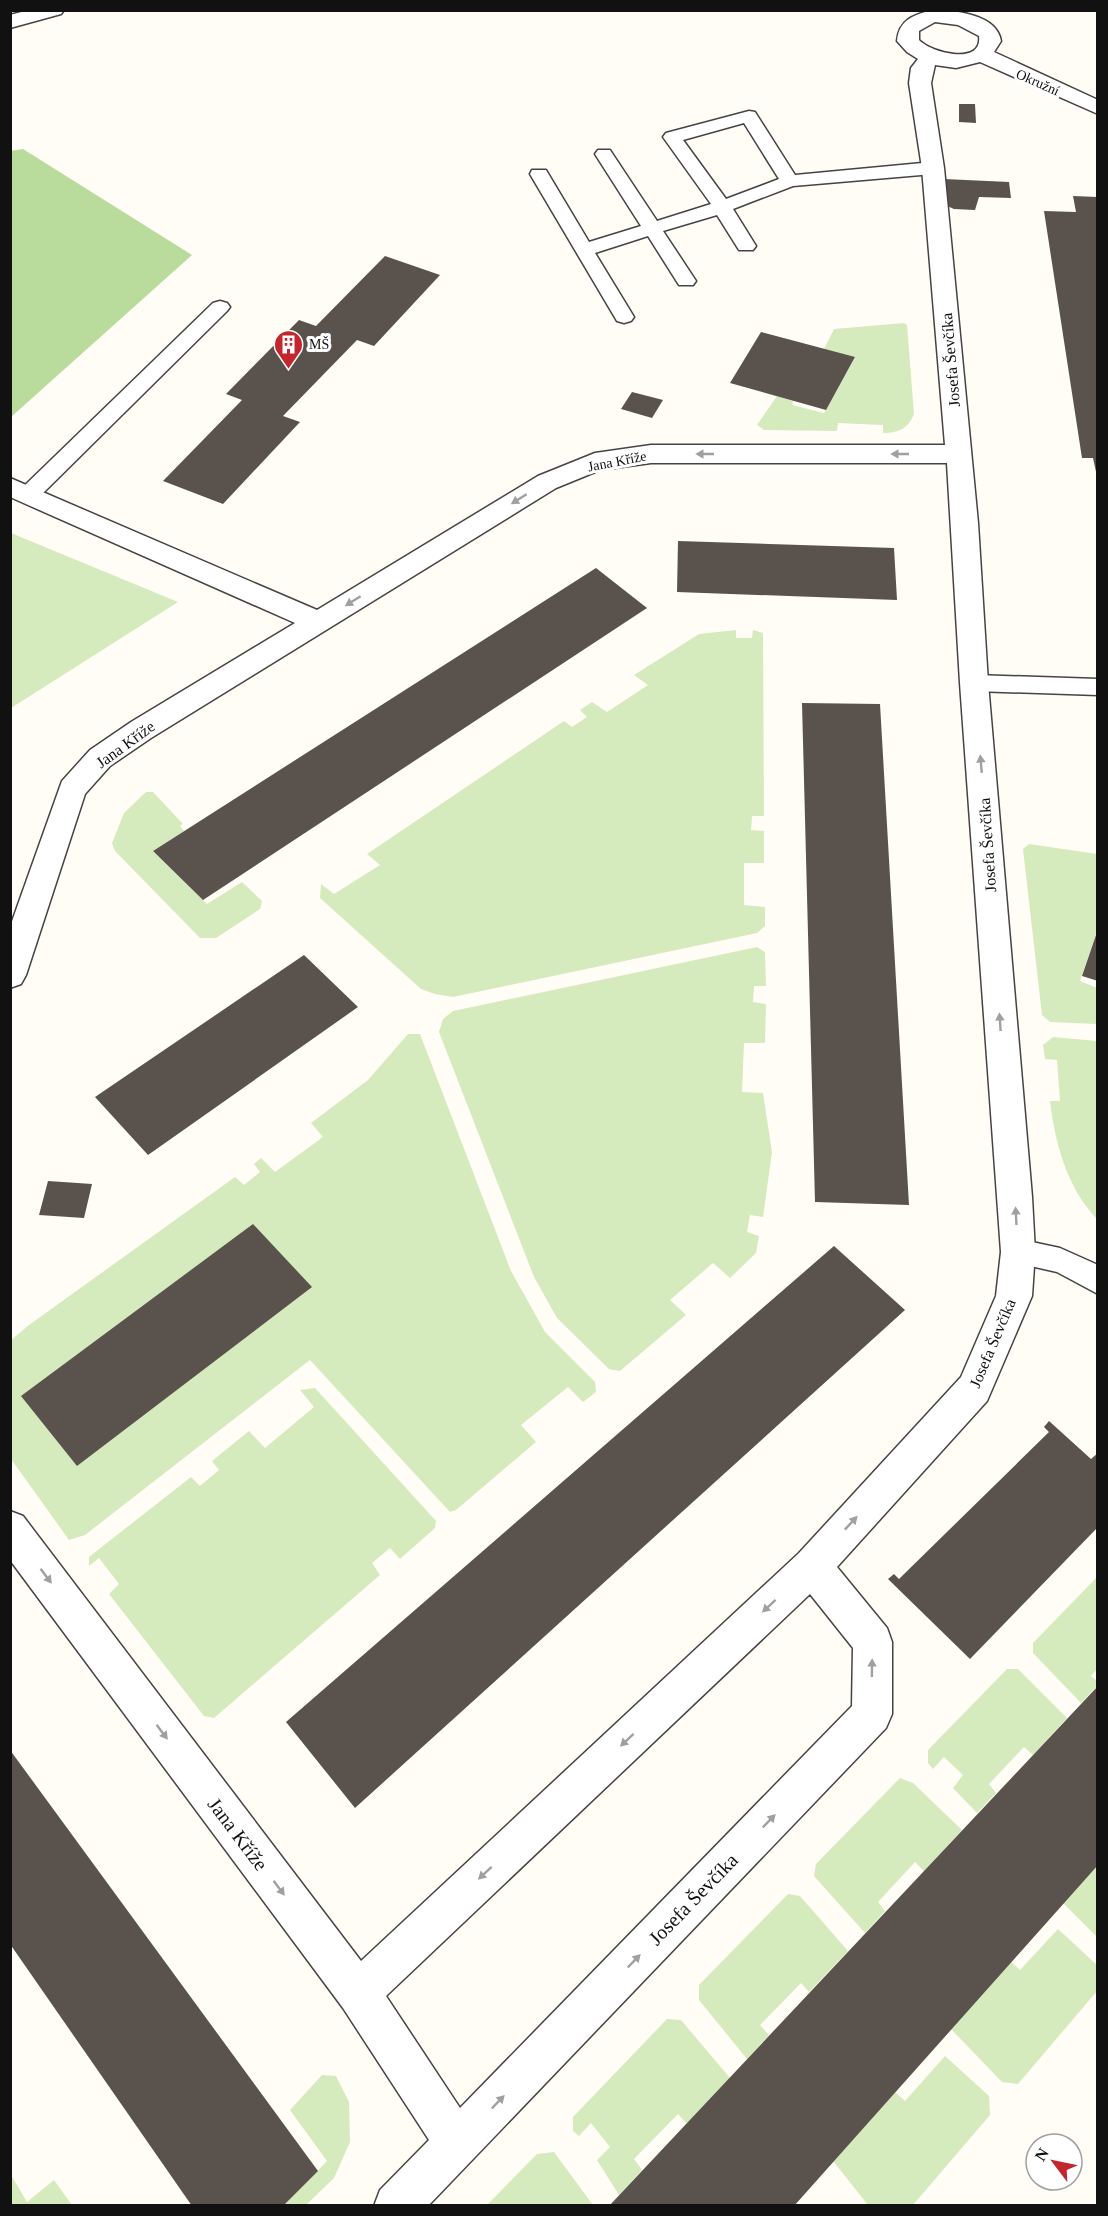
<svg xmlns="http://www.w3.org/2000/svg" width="1108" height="2216" font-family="'Times New Roman',serif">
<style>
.green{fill:#d5ebbd}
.forest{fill:#b9dc9c}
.building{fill:#5a524d}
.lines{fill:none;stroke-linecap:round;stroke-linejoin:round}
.service-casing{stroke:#444;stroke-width:3}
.minor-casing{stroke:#444;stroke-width:3}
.service{fill:#fff;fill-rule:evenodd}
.minor{fill:#fff;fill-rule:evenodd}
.oneway{fill:#a0a0a0}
.labels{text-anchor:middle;stroke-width:6;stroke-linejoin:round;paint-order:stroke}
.far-street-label{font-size:14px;fill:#111;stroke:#fff}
.far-poi-label{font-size:14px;fill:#111;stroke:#fff;text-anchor:start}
.street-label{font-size:16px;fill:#111;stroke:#fff}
.near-street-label{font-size:20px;fill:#111;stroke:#fff}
</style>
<rect width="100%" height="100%" fill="#fffdf5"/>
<path class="green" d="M904 323 907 325 914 414C908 429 898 433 883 433V425L838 423 837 431 764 430 757 425 777 396 793 401 792 405 824 413 855 358 824 349 834 329Z
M11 533 178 602 11 708Z
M736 630V638H752L753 630 763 633 764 816H752L751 830 764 831V863H744V905L765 907V926L757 933 453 997 435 994 421 989 320 898 321 884 334 894 380 865 367 854 564 721 572 727 587 717 580 710 592 702 607 712 648 685 634 675 699 634Z
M146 792H153L183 824 180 826 184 831 153 851 207 904 242 882 262 901 260 909 216 938H200L115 851 112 843 124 813Z
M1029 844 1097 854V931L1080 981 1097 988V1024L1050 1022 1042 1015 1023 849Z
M757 947 765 952 766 986H754L753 1002 766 1004 765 1043H744L742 1092 763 1093 772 1152 763 1217 750 1215 747 1232 759 1236 756 1253 730 1278 713 1263 670 1300 686 1315 620 1371 609 1369 557 1318 534 1277 439 1032 443 1019 453 1011Z
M408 1034H420L511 1271 545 1332 595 1382 596 1392 583 1402 568 1387 521 1425 536 1442 456 1510 450 1512 310 1360 85 1535 69 1540 11 1459 10 1341 29 1325 235 1177 244 1185 260 1172 254 1164 261 1158 275 1172 323 1137 311 1123 368 1080Z
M1053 1037 1097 1041V1219C1067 1188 1055 1143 1050 1101H1060L1057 1060 1045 1059 1043 1045Z
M315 1388 436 1521 435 1528 400 1559 390 1548 372 1563 380 1575 214 1718 204 1716 109 1594 119 1584 99 1558 89 1566V1557L191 1477 200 1486 219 1470 212 1461 249 1431 265 1448 314 1407 300 1390Z
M1097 1577V1669L1091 1676 1097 1681V1686L1081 1703 1033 1653V1643Z
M1007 1669H1018L1067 1718 1033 1755 1024 1747 989 1784 996 1793 977 1813 953 1788 963 1775 944 1757 933 1769 928 1763V1750Z
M900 1778 913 1783 962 1830 924 1871 915 1862 878 1902 885 1911 865 1933 814 1876 816 1864Z
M1097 1865V1937L1063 1903Z
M788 1894 800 1896 848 1951 809 1992 801 1983 760 2025 769 2035 747 2059 699 2000V1985Z
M1058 1929 1097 1965V1991L1018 2084 1002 2082 951 2029 1011 1962 1020 1970Z
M667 2019 681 2020 730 2078 687 2124 678 2114 634 2159 642 2170 619 2195 597 2160 610 2147 591 2123 579 2136 573 2131V2117Z
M945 2056 989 2096 990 2115 913 2205H868L833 2161 895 2092 905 2101Z
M322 2075 336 2076 349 2102 350 2142 334 2178 306 2205 283 2206 327 2161 290 2110Z
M554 2152 593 2205H487L537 2154Z
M11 2175 27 2202 54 2180 72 2205H11Z"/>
<path class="forest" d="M23 149 192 255 11 417 10 151Z"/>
<path class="building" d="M959 104H975L976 123 959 122Z
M944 179 1009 182 1011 198 979 197 975 210 954 209 947 206Z
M1073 196 1098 197V481L1093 458H1082L1044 211 1076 212Z
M385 256 440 275 374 346 357 340 283 416 300 422 223 504 163 481 242 400 226 394 299 320 316 326Z
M761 332 855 357 826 410 730 383Z
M632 392 663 400 652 418 621 409Z
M678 541 894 548 897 600 677 592Z
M596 568 647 608 203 900 153 851Z
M802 703 880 704 909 1205 815 1202Z
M1097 932H1098V981L1082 976Z
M304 955 358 1007 148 1155 95 1097Z
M48 1181 92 1184 84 1218 39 1215Z
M253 1224 312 1287 77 1466 21 1396Z
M834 1246 905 1310 355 1808 286 1722Z
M1049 1421 1091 1459 1098 1453V1527L970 1659 888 1579 894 1574 899 1579 1049 1432 1044 1427Z
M1098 1686V1865L794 2206H609Z
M10 1750 318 2171 283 2206H192L10 1944Z"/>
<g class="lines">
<defs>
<path id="service" d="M749 111 755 112 795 175 933 162 940 164 942 168 940 172 933 174 793 186 733 209 756 246 753 250H739L717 215 663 231 696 281 693 285H679L648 236 595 253 634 317 631 321 624 323 617 321 530 174 532 170H546L589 242 641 226 595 154 598 150H610L657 221 711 204 663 137 666 133ZM744 123 779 179 726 199 683 140Z
M220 301 227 303 230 307 227 311 36 500 28 502 20 500 17 495 20 490 213 303Z
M974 675 1098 679V695L974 691 966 689 962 683 966 677Z
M1018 1239 1060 1248 1098 1265V1294L1057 1272 1008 1261 1004 1252 1008 1243Z"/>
<path id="minor" d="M29 10H64L61 14 10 28V15Z
M932 10C954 10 997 14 1001 41L994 52 1098 100V114L980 62 956 68 935 65 931 83 944 168 978 523 988 683 1032 1197 1035 1252 1032 1296 987 1401 837 1567 887 1628 892 1642V1714L886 1728 428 2206H374L380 2190 429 2140 343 2008 10 1560V1511L23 1516 361 1961 799 1553 961 1377 996 1296 1001 1252 960 683 947 463H651L600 470 556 488 151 738 110 766 85 794 26 975 21 984 10 988V927L62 781 90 750 131 722 295 623 10 497V478L317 610 538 476 595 453 651 445H945L922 168 909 83 911 68 918 59 907 52 897 41C899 20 913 15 932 10ZM935 22 958 25 979 36C983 65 933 54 919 40V31ZM810 1594 853 1648 852 1706 460 2108 386 1996Z"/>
</defs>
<use href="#service" class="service-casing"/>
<use href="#minor" class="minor-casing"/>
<use href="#service" class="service"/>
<use href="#minor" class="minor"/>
</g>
<defs><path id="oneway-solid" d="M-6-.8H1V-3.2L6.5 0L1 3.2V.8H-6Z" transform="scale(1.5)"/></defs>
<g class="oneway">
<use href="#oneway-solid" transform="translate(705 454) rotate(-180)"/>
<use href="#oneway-solid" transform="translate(900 454) rotate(-180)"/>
<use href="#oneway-solid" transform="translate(519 499) rotate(148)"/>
<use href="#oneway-solid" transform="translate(353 601) rotate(148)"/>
<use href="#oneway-solid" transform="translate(981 764) rotate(-95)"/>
<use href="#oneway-solid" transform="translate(1000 1022) rotate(-94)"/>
<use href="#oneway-solid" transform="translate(1016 1216) rotate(-93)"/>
<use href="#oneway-solid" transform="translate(851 1523) rotate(-47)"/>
<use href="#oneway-solid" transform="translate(46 1576) rotate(53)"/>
<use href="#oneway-solid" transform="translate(769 1606) rotate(137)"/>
<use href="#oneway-solid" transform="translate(872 1668) rotate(-89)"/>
<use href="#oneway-solid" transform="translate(162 1732) rotate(53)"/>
<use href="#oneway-solid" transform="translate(627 1740) rotate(137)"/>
<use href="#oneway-solid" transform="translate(769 1821) rotate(-46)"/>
<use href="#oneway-solid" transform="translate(485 1873) rotate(137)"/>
<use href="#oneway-solid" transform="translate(279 1888) rotate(53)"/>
<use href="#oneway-solid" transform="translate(634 1961) rotate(-46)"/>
<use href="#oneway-solid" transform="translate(498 2102) rotate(-46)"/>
</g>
<defs>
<symbol id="building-pin" viewBox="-11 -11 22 30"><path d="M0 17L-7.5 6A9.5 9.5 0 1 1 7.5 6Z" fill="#c4262e" stroke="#fff"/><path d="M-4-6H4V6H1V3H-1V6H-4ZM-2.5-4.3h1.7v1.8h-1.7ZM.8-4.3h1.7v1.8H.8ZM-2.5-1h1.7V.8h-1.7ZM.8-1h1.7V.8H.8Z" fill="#fff"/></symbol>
</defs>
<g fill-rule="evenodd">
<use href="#building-pin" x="272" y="328" width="33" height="45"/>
</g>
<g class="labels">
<g class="far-street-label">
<text transform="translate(1038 82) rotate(24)" y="5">Okružní</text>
<text transform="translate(617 461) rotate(-11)" y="5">Jana Kříže</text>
</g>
<g class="far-poi-label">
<text x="309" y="349">MŠ</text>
</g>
<g class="street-label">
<text transform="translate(950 360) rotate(-95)" y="6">Josefa Ševčíka</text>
<text transform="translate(125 744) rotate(-36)" y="6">Jana Kříže</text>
<text transform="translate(987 845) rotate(-94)" y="6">Josefa Ševčíka</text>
<text transform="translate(992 1343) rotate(-67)" y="6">Josefa Ševčíka</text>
</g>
<g class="near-street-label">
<text transform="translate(238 1834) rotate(53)" y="7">Jana Kříže</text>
<text transform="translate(693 1899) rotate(-46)" y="7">Josefa Ševčíka</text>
</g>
</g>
<rect width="1108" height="2216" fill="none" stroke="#111111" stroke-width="24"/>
<g transform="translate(1054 2162) rotate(302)"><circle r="28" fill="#ffffff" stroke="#a0a0a0" stroke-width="1.5"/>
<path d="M0-4.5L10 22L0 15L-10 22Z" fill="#c4262e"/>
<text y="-9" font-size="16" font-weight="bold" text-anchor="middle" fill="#111111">N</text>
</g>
</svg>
